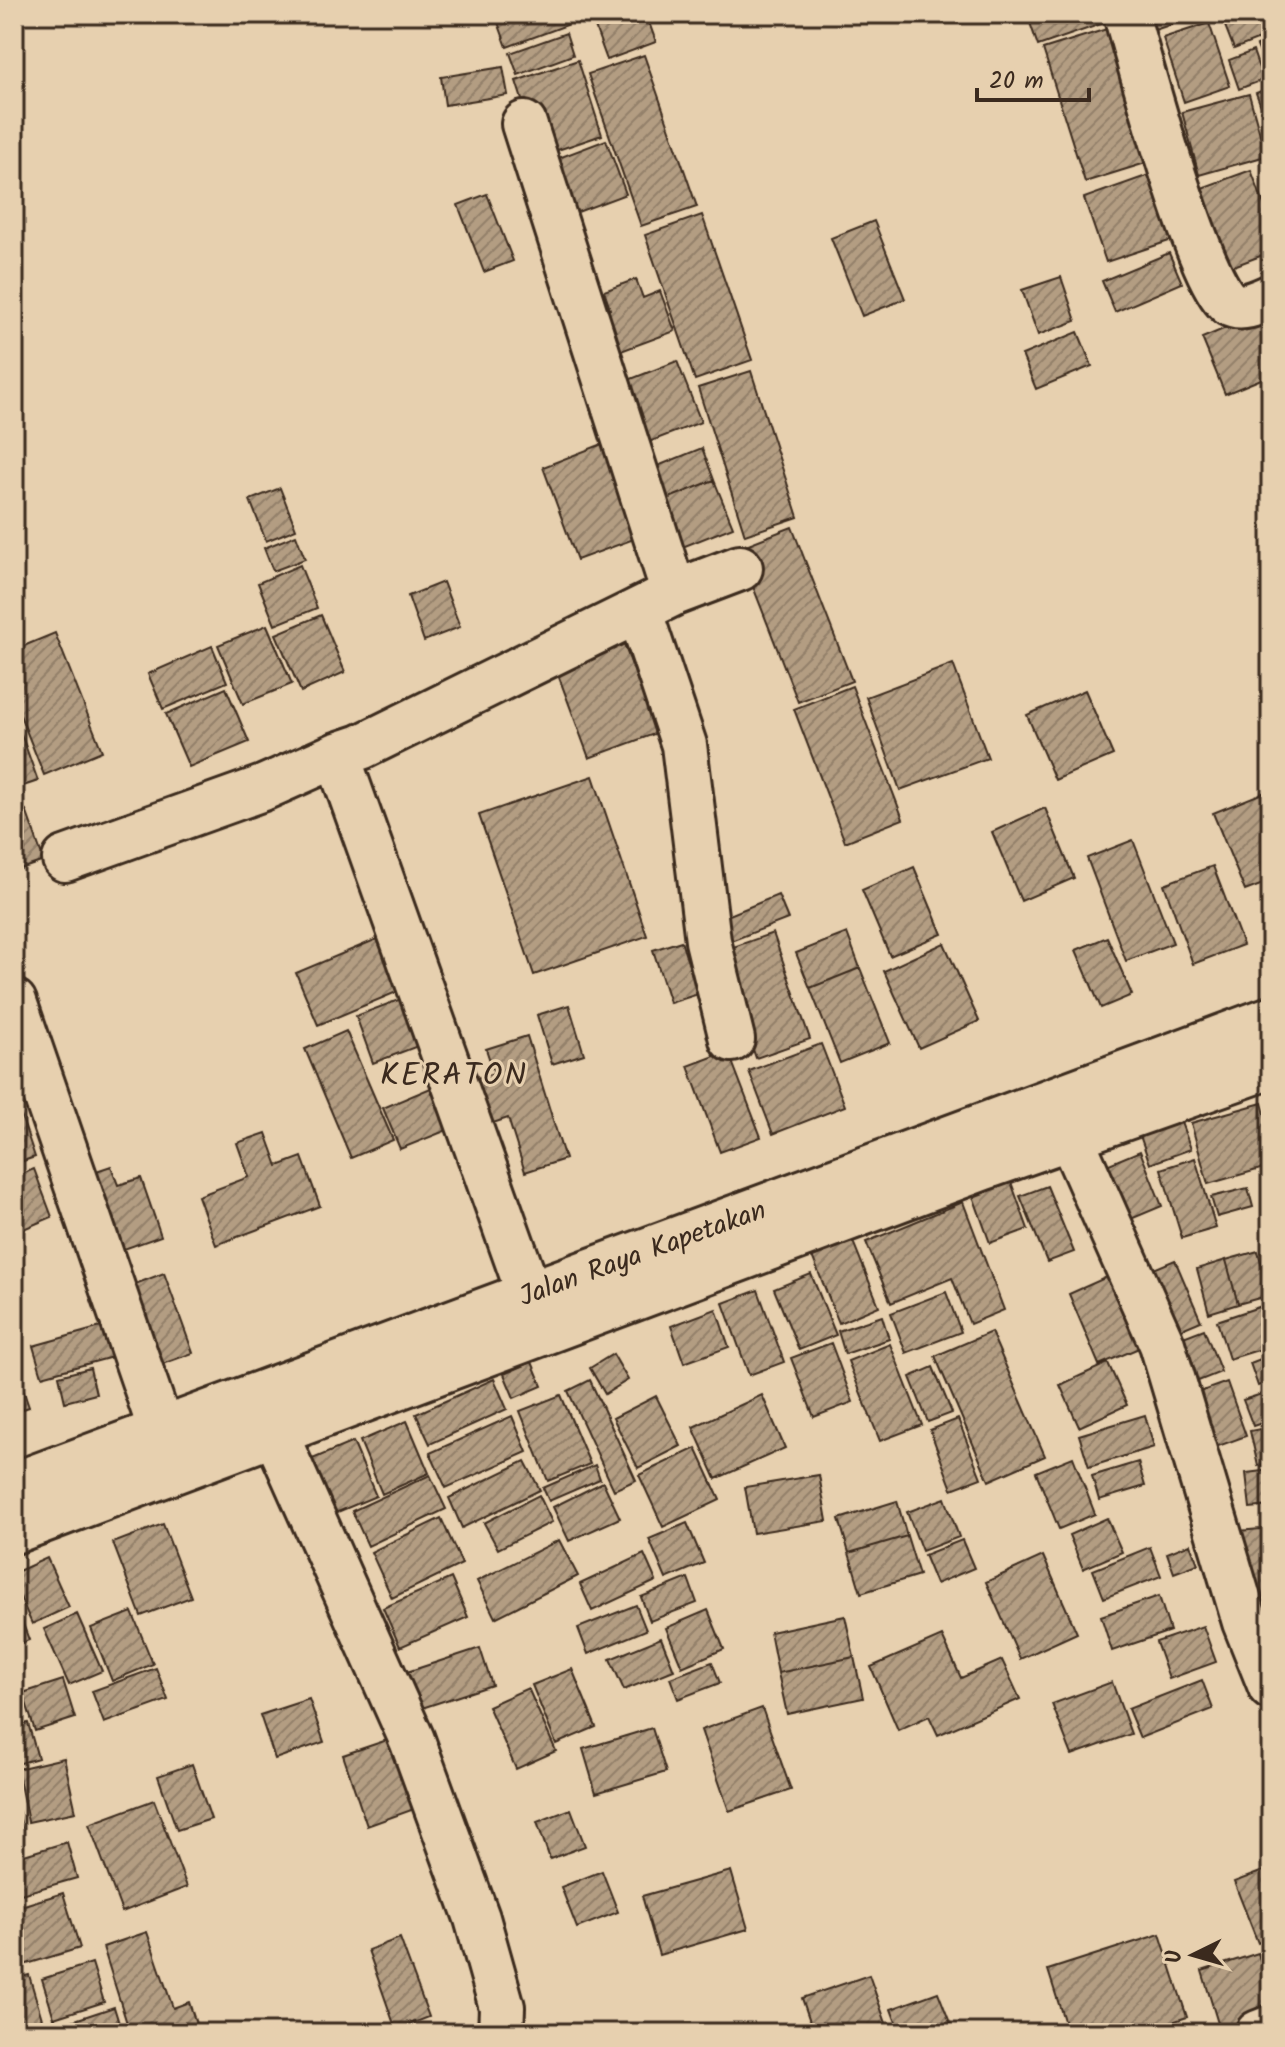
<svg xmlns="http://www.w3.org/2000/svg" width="1285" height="2047" font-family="Kalam,sans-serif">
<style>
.building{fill:url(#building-hatch);stroke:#3b2a1e;stroke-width:2}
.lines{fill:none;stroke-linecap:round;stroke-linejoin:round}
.minor-casing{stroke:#3b2a1e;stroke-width:50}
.highway-casing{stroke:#3b2a1e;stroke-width:50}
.minor{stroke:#e7d0af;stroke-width:44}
.highway{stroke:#e7d0af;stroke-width:44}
.labels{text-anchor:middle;stroke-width:6;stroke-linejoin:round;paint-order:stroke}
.street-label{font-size:28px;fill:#3b2a1e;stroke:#e7d0af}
.quarter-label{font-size:32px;letter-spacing:2px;fill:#3b2a1e;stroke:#e7d0af}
</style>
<defs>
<pattern id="building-hatch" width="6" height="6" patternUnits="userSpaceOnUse" patternTransform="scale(2)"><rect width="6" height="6" fill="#b39d82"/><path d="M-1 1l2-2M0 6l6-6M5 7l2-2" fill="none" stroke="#93806a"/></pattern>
</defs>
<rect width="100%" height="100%" fill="#e7d0af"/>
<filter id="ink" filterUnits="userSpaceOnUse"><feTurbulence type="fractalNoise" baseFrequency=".0125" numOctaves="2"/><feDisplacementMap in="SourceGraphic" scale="16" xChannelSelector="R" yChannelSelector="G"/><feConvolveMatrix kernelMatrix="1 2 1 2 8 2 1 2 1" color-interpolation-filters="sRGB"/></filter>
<g filter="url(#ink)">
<path class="building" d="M495 14H562L567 25 507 47Z
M595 14H646L656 42 607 60 591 16Z
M1027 14H1107L1110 21 1038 46Z
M1147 14H1202L1152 31Z
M1234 14H1256L1265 37 1234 49 1222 18Z
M1209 23 1230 86 1184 102 1163 38Z
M1110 28 1152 161 1085 182 1043 49Z
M566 33 573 55 518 75 510 53Z
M1271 41V76L1270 77 1257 46Z
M1253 51 1263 80 1239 89 1229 60Z
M644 55 697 207 641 226 588 74Z
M578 60 602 135 540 156 516 81Z
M503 67 508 95 445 105 441 77Z
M1271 87V132L1256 93Z
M1249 94 1266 156 1199 175 1182 112Z
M606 140 626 194 567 216 548 162Z
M1163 170 1184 236 1106 262 1084 198Z
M1251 170 1271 223V252L1226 269 1196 190Z
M487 194 513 261 484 272 458 205Z
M702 215 752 360 695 380 645 235Z
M874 221 905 299 862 316 831 238Z
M1169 253 1182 283 1115 312 1102 281Z
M1061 277 1076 321 1038 335 1022 290Z
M636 279 643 298 660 291 675 331 613 354 598 313 610 309 604 291Z
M1271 309V375L1225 394 1202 338Z
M1078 332 1092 366 1036 389 1022 355Z
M677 361 701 422 636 447 613 386Z
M751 371 798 517 745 535 698 388Z
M610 441 645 535 577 560 543 467Z
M702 448 714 480 662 501 650 469Z
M714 480 733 527 680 548 662 501Z
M280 488 296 529 266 541 250 500Z
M792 527 852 681 798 702 738 548Z
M296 535 305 559 273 571 264 548Z
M300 565 317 608 275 625 258 583Z
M443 582 460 627 424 641 408 596Z
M321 615 345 672 301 692 276 634Z
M267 625 292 684 243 704 218 645Z
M55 633 102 751 44 775 14 700V650Z
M621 636 657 733 589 758 553 661Z
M212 646 227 682 163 709 148 674Z
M953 664 988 758 900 790 866 697Z
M852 686 903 819 845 842 794 709Z
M226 688 249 742 189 767 166 714Z
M1085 690 1113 755 1055 780 1027 715Z
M19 728 38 781 14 789V729Z
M593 776 647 936 534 975 479 815Z
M1265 792 1271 807V881L1245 891 1213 813Z
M1045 808 1074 878 1021 901 992 832Z
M26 810 44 861 14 871V814Z
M1133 840 1173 943 1126 961 1087 858Z
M1213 866 1243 945 1193 964 1164 884Z
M914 867 942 934 890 956 862 890Z
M778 895 788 919 731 941 722 918Z
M773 933 810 1039 756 1058 719 952Z
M847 933 860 968 810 988 796 953Z
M1107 937 1132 995 1101 1008 1076 950Z
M377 939 399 991 318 1025 296 973Z
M681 941 698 994 670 1003 653 950Z
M944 943 979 1021 919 1048 884 971Z
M860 968 890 1043 840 1063 810 988Z
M401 999 418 1046 373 1063 356 1016Z
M569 1005 584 1054 552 1064 537 1015Z
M346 1031 393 1140 351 1158 305 1049Z
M527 1036 565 1159 525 1172 508 1118 484 1126 470 1080 494 1073 486 1049Z
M821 1044 845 1106 773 1134 749 1071Z
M728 1051 761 1137 720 1152 688 1066Z
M433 1087 450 1129 400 1149 383 1108Z
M14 1095 35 1157 14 1164Z
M1262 1103 1271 1137V1166L1208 1184 1191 1123Z
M1177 1112 1191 1149 1150 1164 1137 1127Z
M266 1133 278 1166 302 1157 320 1206 216 1245 198 1196 249 1177 237 1143Z
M1140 1151 1162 1206 1119 1224 1097 1169Z
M1195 1158 1216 1228 1182 1238 1161 1169Z
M111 1166 118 1185 141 1178 161 1236 107 1255 78 1177Z
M34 1169 52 1217 14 1233V1177Z
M1011 1182 1028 1229 990 1243 973 1196Z
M1047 1186 1074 1252 1047 1262 1020 1196Z
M1248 1188 1253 1207 1217 1217 1211 1197Z
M963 1202 1004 1310 970 1324 952 1278 891 1303 866 1242Z
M852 1239 879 1306 839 1323 812 1256Z
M1258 1251 1270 1295 1238 1304 1226 1260Z
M1175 1260 1201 1321 1163 1337 1137 1276Z
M1226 1260 1238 1304 1209 1313 1197 1269Z
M1127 1268 1158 1340 1099 1365 1069 1294Z
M164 1273 193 1353 143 1371 114 1292Z
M811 1274 836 1335 799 1350 774 1289Z
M758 1290 784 1362 749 1375 723 1303Z
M946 1292 961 1332 906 1353 891 1313Z
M1271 1303V1346L1229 1359 1217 1321Z
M716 1309 729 1347 684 1363 671 1326Z
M882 1316 889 1339 845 1354 838 1331Z
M108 1325 116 1356 42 1376 33 1346Z
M1204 1329 1221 1372 1186 1386 1170 1342Z
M991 1332 1045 1456 989 1481 935 1356Z
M831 1343 853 1402 814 1417 791 1358Z
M890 1344 922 1425 880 1441 848 1361Z
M613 1354 628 1380 605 1394 590 1368Z
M1271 1355V1381L1258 1386 1250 1363Z
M532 1362 542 1386 514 1398 504 1374Z
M14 1363 29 1407 14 1412Z
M1108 1363 1127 1405 1079 1427 1060 1385Z
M933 1367 952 1413 928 1422 910 1377Z
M90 1368 96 1394 65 1402 59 1376Z
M494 1379 507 1409 430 1444 416 1414Z
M590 1380 636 1480 614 1490 568 1391Z
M1227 1382 1246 1436 1199 1453 1180 1399Z
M1271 1391V1420L1253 1426 1243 1400Z
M561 1395 590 1464 548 1481 520 1411Z
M762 1395 785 1448 716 1479 693 1427Z
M656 1396 681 1446 638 1468 613 1418Z
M1145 1415 1154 1447 1089 1467 1079 1435Z
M512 1416 527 1452 446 1488 430 1453Z
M958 1419 981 1478 952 1489 930 1430Z
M407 1421 429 1473 382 1494 360 1441Z
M1271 1427V1463L1258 1466 1250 1431Z
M353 1442 376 1496 321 1519 298 1465Z
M696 1448 720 1500 663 1527 639 1475Z
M1073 1457 1095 1514 1059 1529 1036 1472Z
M525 1461 540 1490 462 1528 449 1498Z
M1138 1462 1145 1486 1099 1500 1092 1476Z
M595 1465 600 1479 549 1501 543 1488Z
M1271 1470V1506L1250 1508 1246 1473Z
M430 1475 446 1509 368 1546 352 1511Z
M819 1475 827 1521 753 1533 745 1487Z
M603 1482 620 1518 569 1541 553 1507Z
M539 1495 552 1522 498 1549 484 1523Z
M945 1498 959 1537 922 1551 907 1512Z
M897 1501 907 1536 849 1553 839 1519Z
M441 1518 462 1564 392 1598 371 1552Z
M1107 1518 1122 1552 1083 1569 1069 1535Z
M687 1523 704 1563 666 1579 649 1539Z
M163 1524 191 1597 141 1616 113 1543Z
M1271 1528V1600L1244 1602 1239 1531Z
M907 1536 919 1575 861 1593 849 1553Z
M559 1540 578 1576 495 1618 477 1581Z
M962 1540 974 1568 936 1584 924 1555Z
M1190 1544 1198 1564 1174 1573 1167 1553Z
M1150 1547 1161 1576 1104 1598 1093 1570Z
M644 1554 656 1581 592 1611 580 1584Z
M1043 1556 1077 1633 1020 1659 986 1582Z
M47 1558 69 1607 32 1624 14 1584V1573Z
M451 1578 468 1617 400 1647 383 1608Z
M688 1578 697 1603 650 1621 641 1597Z
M1159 1596 1170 1631 1112 1651 1101 1616Z
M14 1600 29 1640 14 1646Z
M636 1605 646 1630 588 1654 578 1628Z
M708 1610 724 1649 682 1667 666 1628Z
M132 1612 153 1664 112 1681 91 1628Z
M77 1614 102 1671 69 1685 44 1629Z
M845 1616 854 1657 778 1673 770 1632Z
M1203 1626 1216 1662 1169 1679 1156 1642Z
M942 1636 961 1678 1002 1660 1020 1699 938 1735 929 1716 898 1730 871 1667Z
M661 1638 674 1670 624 1690 610 1659Z
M480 1648 492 1685 416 1710 404 1673Z
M854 1657 863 1698 787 1714 778 1673Z
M712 1662 720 1683 678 1699 670 1678Z
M156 1668 168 1700 104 1723 92 1691Z
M572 1669 596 1727 556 1744 532 1685Z
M14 1677 24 1716 14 1718Z
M63 1680 75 1718 35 1731 23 1693Z
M1202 1680 1213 1709 1140 1738 1128 1709Z
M1112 1682 1131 1734 1072 1755 1052 1704Z
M528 1688 556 1751 516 1769 488 1706Z
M309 1699 324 1742 275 1759 260 1715Z
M762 1708 791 1790 729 1811 701 1730Z
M28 1723 38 1758 14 1765V1727Z
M652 1728 666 1772 596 1793 583 1749Z
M396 1737 420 1807 367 1826 343 1755Z
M64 1758 76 1812 28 1822 17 1769Z
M192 1764 211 1819 177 1830 158 1776Z
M14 1792 22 1828 14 1830Z
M154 1800 187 1887 122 1912 89 1824Z
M571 1809 585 1846 550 1859 537 1822Z
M67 1842 77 1878 14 1896V1858Z
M1271 1868V1938L1258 1943 1234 1882Z
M602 1871 618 1912 577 1928 561 1887Z
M731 1871 748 1929 659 1955 642 1896Z
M63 1893 80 1948 14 1968V1908Z
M147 1932 173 2008 189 2002 199 2033H130L103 1947Z
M1160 1934 1187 2017 1139 2033H1068L1048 1970Z
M400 1938 429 2017 396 2030 368 1950Z
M1258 1953 1271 1996V2014L1220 2030 1202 1971Z
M92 1963 104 2002 54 2018 42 1979Z
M29 1975 42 2019 14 2027V1979Z
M869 1975 888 2029 877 2033H814L802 1998Z
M938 1992 954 2033H900L891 2009Z
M114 2007 122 2033H72L69 2022Z
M69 2022 72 2033H33Z"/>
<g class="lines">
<defs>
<path id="minor" d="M1126 14C1139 60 1199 285 1230 304 1242 311 1259 302 1271 297
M524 124 674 593
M639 610 684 745 708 941 732 1039
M65 859 263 788 337 755
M14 1002 161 1430
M1070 1136 1162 1344 1245 1622 1271 1687
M545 1328 529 1293 337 755 361 747 674 593 740 568
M275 1433 412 1740 477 1918 502 2007 501 2033
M1258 2033 1271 2028"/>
<path id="highway" d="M14 1485 1271 1019
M14 1531 982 1168 1271 1066"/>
</defs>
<use href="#minor" class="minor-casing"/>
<use href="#highway" class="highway-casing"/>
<use href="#minor" class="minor"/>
<use href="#highway" class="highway"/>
</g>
</g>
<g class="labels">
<g class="street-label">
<text transform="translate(642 1252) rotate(-20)" y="10">Jalan Raya Kapetakan</text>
</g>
<g class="quarter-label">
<text x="454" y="1085">KERATON</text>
</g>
</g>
<rect width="1285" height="2047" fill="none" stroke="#e7d0af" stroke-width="48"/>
<rect x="24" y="24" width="1237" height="1999" fill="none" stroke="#3b2a1e" stroke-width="3" filter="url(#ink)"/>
<g transform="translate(1193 1955) rotate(265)" stroke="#e7d0af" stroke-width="6" paint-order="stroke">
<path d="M0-6L14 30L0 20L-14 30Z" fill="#3b2a1e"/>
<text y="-12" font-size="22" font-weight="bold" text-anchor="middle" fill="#3b2a1e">U</text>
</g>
<path d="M977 88v12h112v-12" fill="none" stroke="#3b2a1e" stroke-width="4"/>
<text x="989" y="88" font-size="24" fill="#3b2a1e" stroke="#e7d0af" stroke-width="6" paint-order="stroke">20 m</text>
</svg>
